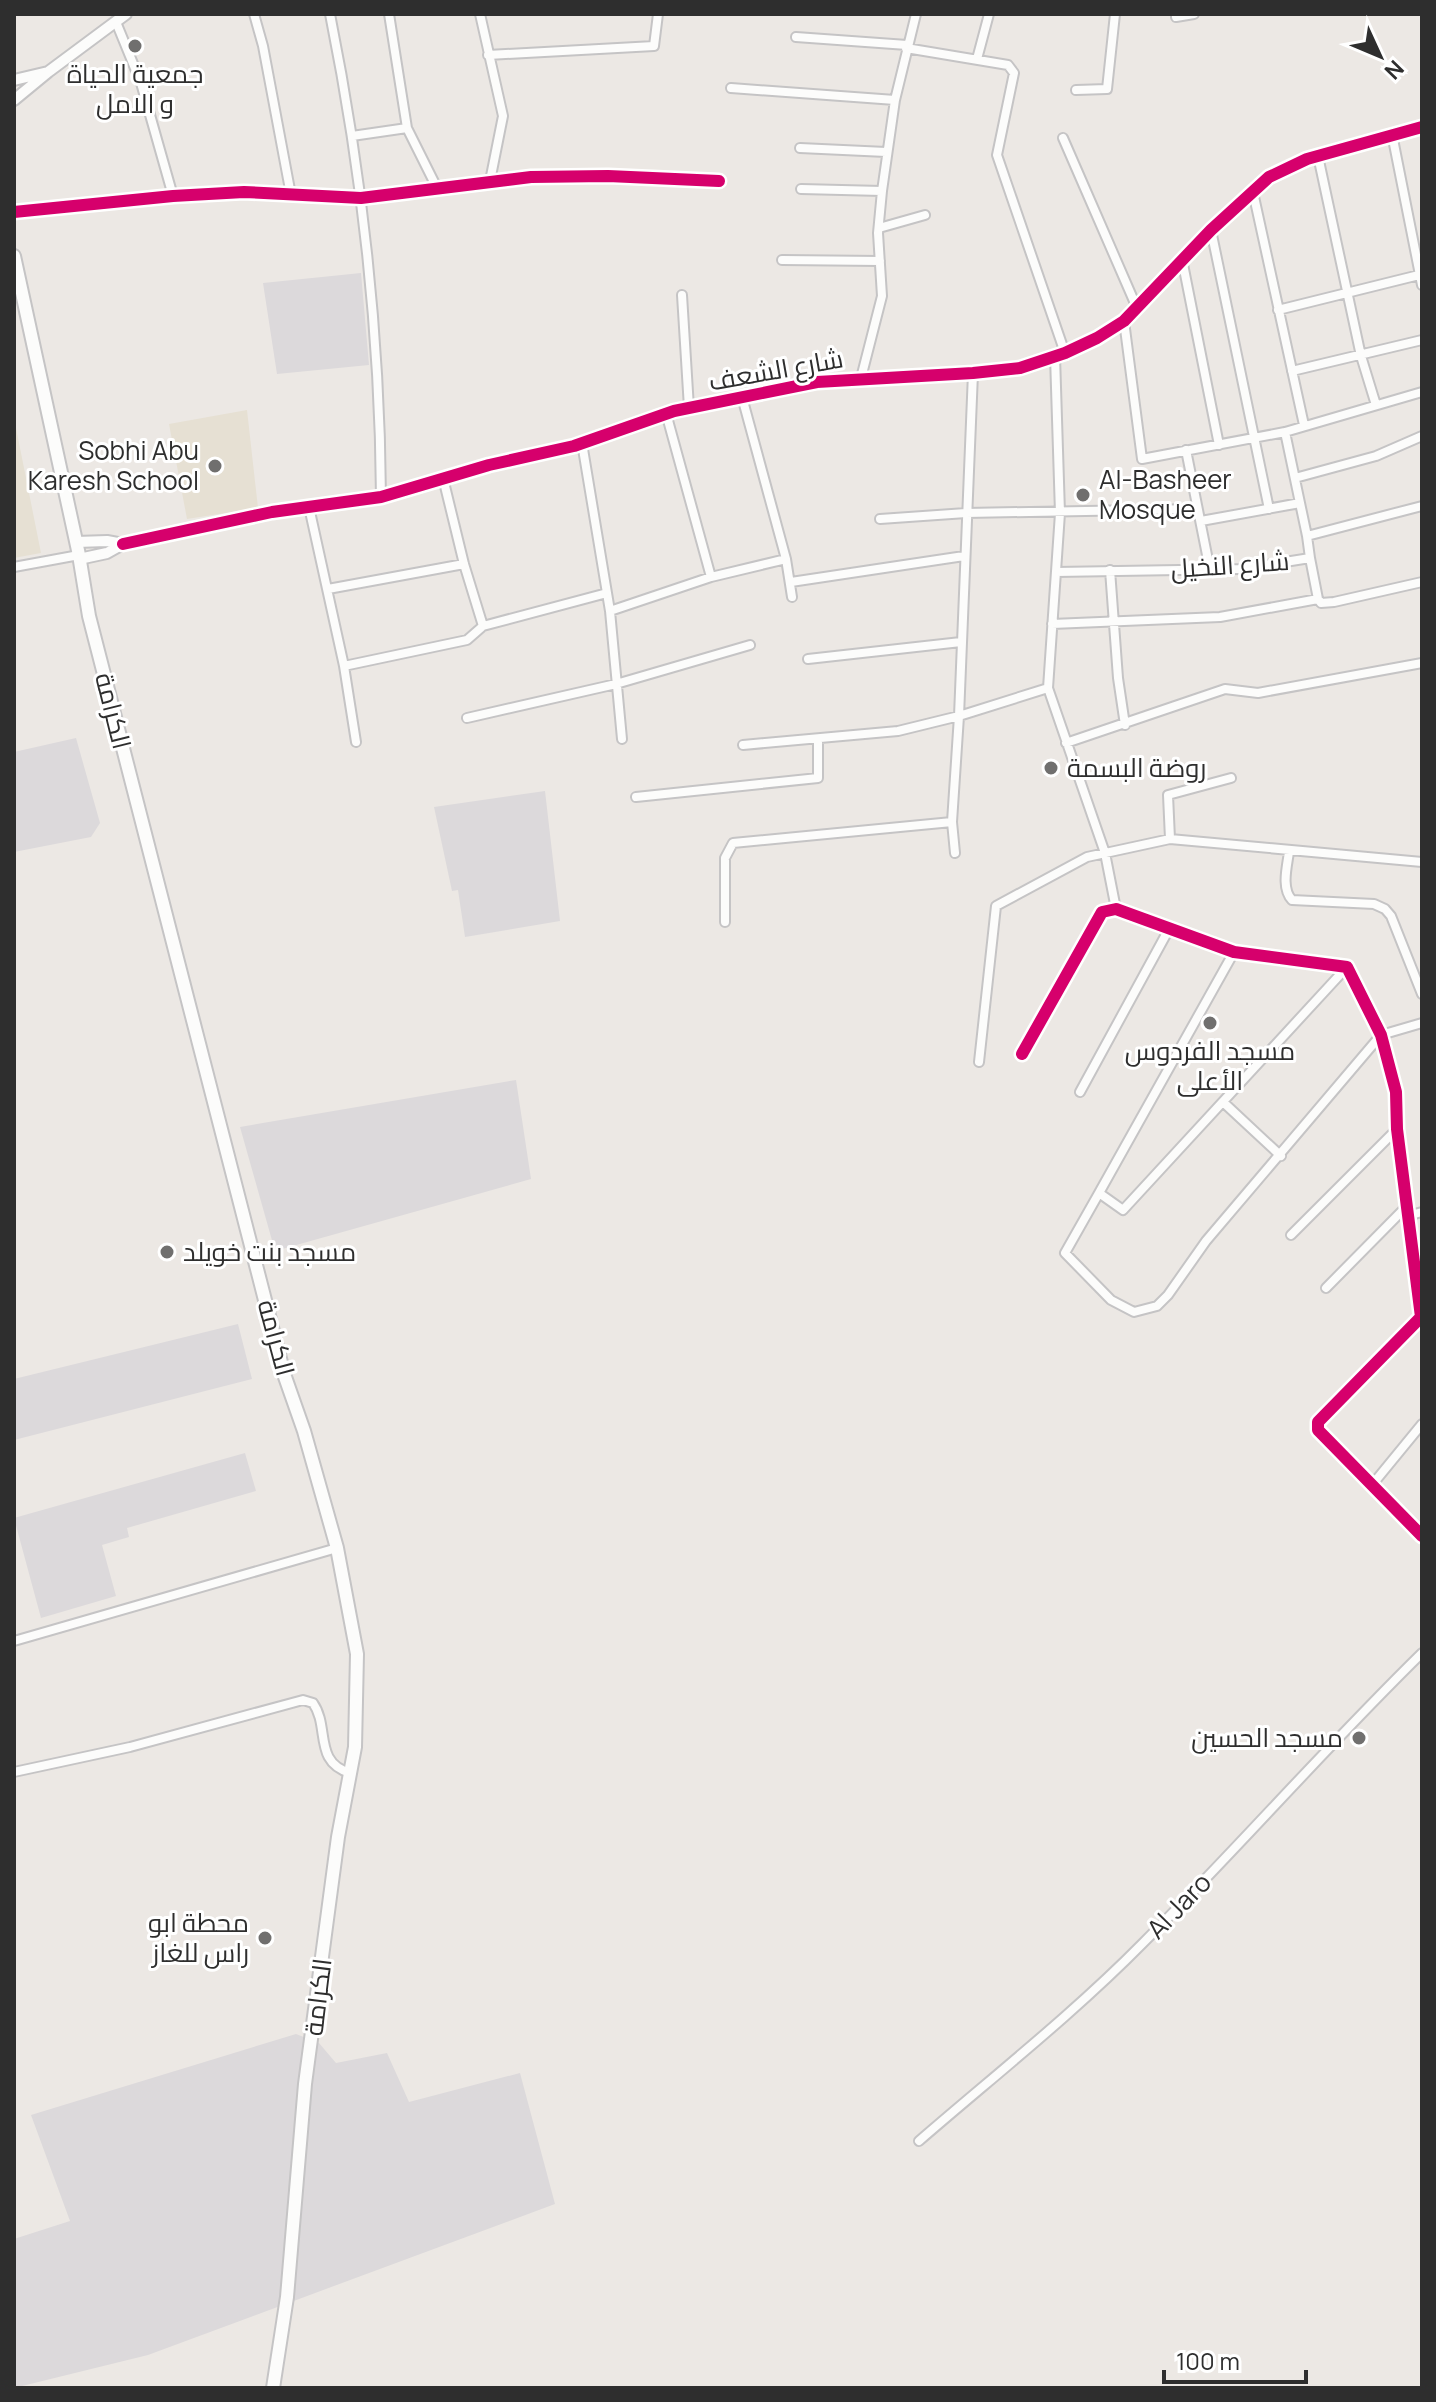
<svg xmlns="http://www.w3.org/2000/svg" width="1436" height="2402" font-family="Manrope,Cairo,sans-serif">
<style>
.industrial{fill:#dcd9db}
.education{fill:#e6e0d3}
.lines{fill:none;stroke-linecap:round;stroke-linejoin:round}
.minor-casing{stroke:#c5c4c5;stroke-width:12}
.tertiary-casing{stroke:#c5c4c5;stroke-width:14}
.secondary-casing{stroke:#c5c4c5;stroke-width:16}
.minor{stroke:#fcfcfb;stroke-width:8}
.tertiary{stroke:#fcfcfb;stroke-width:10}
.secondary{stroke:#fcfcfb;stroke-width:12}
.cycleway-casing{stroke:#fff;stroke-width:17}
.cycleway{stroke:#d6006c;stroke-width:12}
.poi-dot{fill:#706f6e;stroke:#fff;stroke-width:3}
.labels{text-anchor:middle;stroke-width:6;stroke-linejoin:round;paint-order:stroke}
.poi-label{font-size:26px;fill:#2e2e2e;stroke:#fff;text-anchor:end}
.street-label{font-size:26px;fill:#2e2e2e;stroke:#fff}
</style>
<rect width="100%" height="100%" fill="#ece8e4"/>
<path class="industrial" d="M361 273 369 365 277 374 263 283Z
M76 738 100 823 91 837 14 852V752Z
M545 791 560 921 465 937 458 890 452 891 434 807Z
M516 1080 531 1179 275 1251 240 1127Z
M238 1324 252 1379 14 1440V1379Z
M245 1453 256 1491 127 1528 129 1537 102 1545 116 1596 41 1618 14 1518Z
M296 2034 319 2043 336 2063 387 2053 409 2102 520 2073 555 2204 148 2355 14 2388V2239L70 2221 31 2115Z"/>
<path class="education" d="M247 410 258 508 187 519 169 424Z
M14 418 41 553 14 558Z"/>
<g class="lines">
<defs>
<path id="minor" d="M254 14 263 46 291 195
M330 14C362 173 380 335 381 497
M389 14 407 128 437 188
M480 14 503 116 490 181
M1176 17 1194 14
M116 22 141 83 173 196
M796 37 907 45
M906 48 1008 65 1014 73 997 155 1065 353
M488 55 654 46 658 14
M977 59 989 14
M731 88 895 100
M1076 90 1107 89 1115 14
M1392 134 1422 285
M352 136 407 128
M1063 138 1137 308
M800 148 886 152
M1318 156 1361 356 1376 405
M801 189 882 191
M1253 192 1304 425
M14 212 173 196 244 192 361 198 531 177 608 176 719 181
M879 228 925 215
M1211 230 1269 509
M1182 259 1219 445
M782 260 880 261
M682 295 689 408
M1278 310 1419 275
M1124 321 1142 459 1285 432 1422 392
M1055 356 1060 513 1048 688 1105 853 1116 909
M1292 371 1422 340
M861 378 882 296 878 233 882 191 895 100 916 14
M742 397 786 559 792 597
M666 413 711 577
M1285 432 1307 536
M582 443 610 611 622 739
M1186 450 1210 570
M443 478 464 564 483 626
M1295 478 1376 456 1422 436
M309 507 344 666
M880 519 966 513 1197 509
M1201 521 1300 503
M1310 558 1318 599
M14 567 79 555
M1110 570 1118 678 1125 725
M1056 572 1241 569 1310 558 1307 536 1422 506
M791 582 964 556
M328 589 464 564
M610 611 711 577 786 559
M1052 624 1220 617 1318 599 1321 603 1334 602 1422 582
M808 659 961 642
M467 718 616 684 750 645
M356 742 344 666 467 640 483 626 607 593
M1066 743 1225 689 1258 693 1422 663
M743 745 898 731 959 716 1048 688
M636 797 818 778V740
M1170 839 1168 795 1231 778
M1289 852C1287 867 1281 888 1292 900L1374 904 1385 909 1391 916 1422 994
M955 853 952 822 959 716 973 373
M725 922V858L733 843 952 822
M1234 952 1099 1193 1123 1210 1347 967
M1022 1054 1102 912 1116 909 1234 952 1347 967 1381 1035 1396 1092 1397 1129 1421 1317 1318 1422V1430L1422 1536
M979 1062 996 906 1087 857 1170 839 1422 862
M1080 1092 1169 929
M1223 1102 1281 1156
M1099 1193 1065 1253 1111 1300 1134 1312 1157 1306 1168 1295 1206 1241 1381 1035 1422 1023
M1407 1216 1422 1212
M1291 1235 1397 1129
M1326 1288 1406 1207
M1372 1485 1422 1424
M14 1641 337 1548
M14 1772 130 1747 303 1700 313 1703C330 1727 313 1762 350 1773
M919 2141C994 2076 1073 2014 1143 1943 1238 1848 1326 1747 1422 1653"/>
<path id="tertiary" d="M48 72 126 14
M14 80 48 72 14 100
M76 542 107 541 123 544 107 553 79 559
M123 544 272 512 381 497 489 465 574 446 674 411 817 382 973 373 1020 368 1065 353 1097 338 1124 321 1211 230 1269 177 1307 159 1422 127"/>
<path id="secondary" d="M14 256 79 555 89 616 284 1374 304 1431 337 1548 357 1654 355 1747 338 1837 305 2084 287 2297 273 2388"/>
</defs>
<use href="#minor" class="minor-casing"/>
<use href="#tertiary" class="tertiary-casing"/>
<use href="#secondary" class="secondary-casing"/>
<use href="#minor" class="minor"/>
<use href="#tertiary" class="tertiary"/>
<use href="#secondary" class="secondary"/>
<defs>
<path id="cycleway" d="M14 212 173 196 244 192 361 198 531 177 608 176 719 181
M123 544 272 512 381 497 489 465 574 446 674 411 817 382 973 373 1020 368 1065 353 1097 338 1124 321 1211 230 1269 177 1307 159 1422 127
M1022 1054 1102 912 1116 909 1234 952 1347 967 1381 1035 1396 1092 1397 1129 1421 1317 1318 1422V1430L1422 1536"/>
</defs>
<use href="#cycleway" class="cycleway-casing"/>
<use href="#cycleway" class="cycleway"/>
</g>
<g class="poi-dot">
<circle cx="135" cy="46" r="8"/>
<circle cx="215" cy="466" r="8"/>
<circle cx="1083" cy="495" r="8"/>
<circle cx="1051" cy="768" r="8"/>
<circle cx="1210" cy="1023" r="8"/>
<circle cx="167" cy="1252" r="8"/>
<circle cx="1359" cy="1738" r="8"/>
<circle cx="265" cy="1938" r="8"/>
</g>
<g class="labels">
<g class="poi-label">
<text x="135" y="83" text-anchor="middle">جمعية الحياة<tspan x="135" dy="30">و الامل</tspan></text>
<text x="199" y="460">Sobhi Abu<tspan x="199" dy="30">Karesh School</tspan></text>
<text x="1099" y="489" text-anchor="start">Al-Basheer<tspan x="1099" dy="30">Mosque</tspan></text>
<text x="1067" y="777" text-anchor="start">روضة البسمة</text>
<text x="1210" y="1060" text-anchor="middle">مسجد الفردوس<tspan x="1210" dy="30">الأعلى</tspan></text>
<text x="183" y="1261" text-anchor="start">مسجد بنت خويلد</text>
<text x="1343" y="1747">مسجد الحسين</text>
<text x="249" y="1932">محطة ابو<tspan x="249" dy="30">راس للغاز</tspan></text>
</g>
<g class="street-label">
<text transform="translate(776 370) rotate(-10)" y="9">شارع الشعف</text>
<text transform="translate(1230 565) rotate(-4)" y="9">شارع النخيل</text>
<text transform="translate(113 711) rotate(76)" y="9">الكرامة</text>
<text transform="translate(276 1338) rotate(75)" y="9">الكرامة</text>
<text transform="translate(1179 1906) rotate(-46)" y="9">Al Jaro</text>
<text transform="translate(318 1997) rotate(-83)" y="9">الكرامة</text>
</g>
</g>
<rect width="1436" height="2402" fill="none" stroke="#2e2e2e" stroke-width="32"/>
<g transform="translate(1380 56) rotate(134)" stroke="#ffffff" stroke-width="6" paint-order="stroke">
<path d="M0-6L14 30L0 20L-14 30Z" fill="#2e2e2e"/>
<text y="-12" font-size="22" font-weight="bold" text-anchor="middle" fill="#2e2e2e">N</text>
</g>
<path d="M1164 2370v12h142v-12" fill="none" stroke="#2e2e2e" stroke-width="4"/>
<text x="1176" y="2370" font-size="24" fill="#2e2e2e" stroke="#ffffff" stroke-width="6" paint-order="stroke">100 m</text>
</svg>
